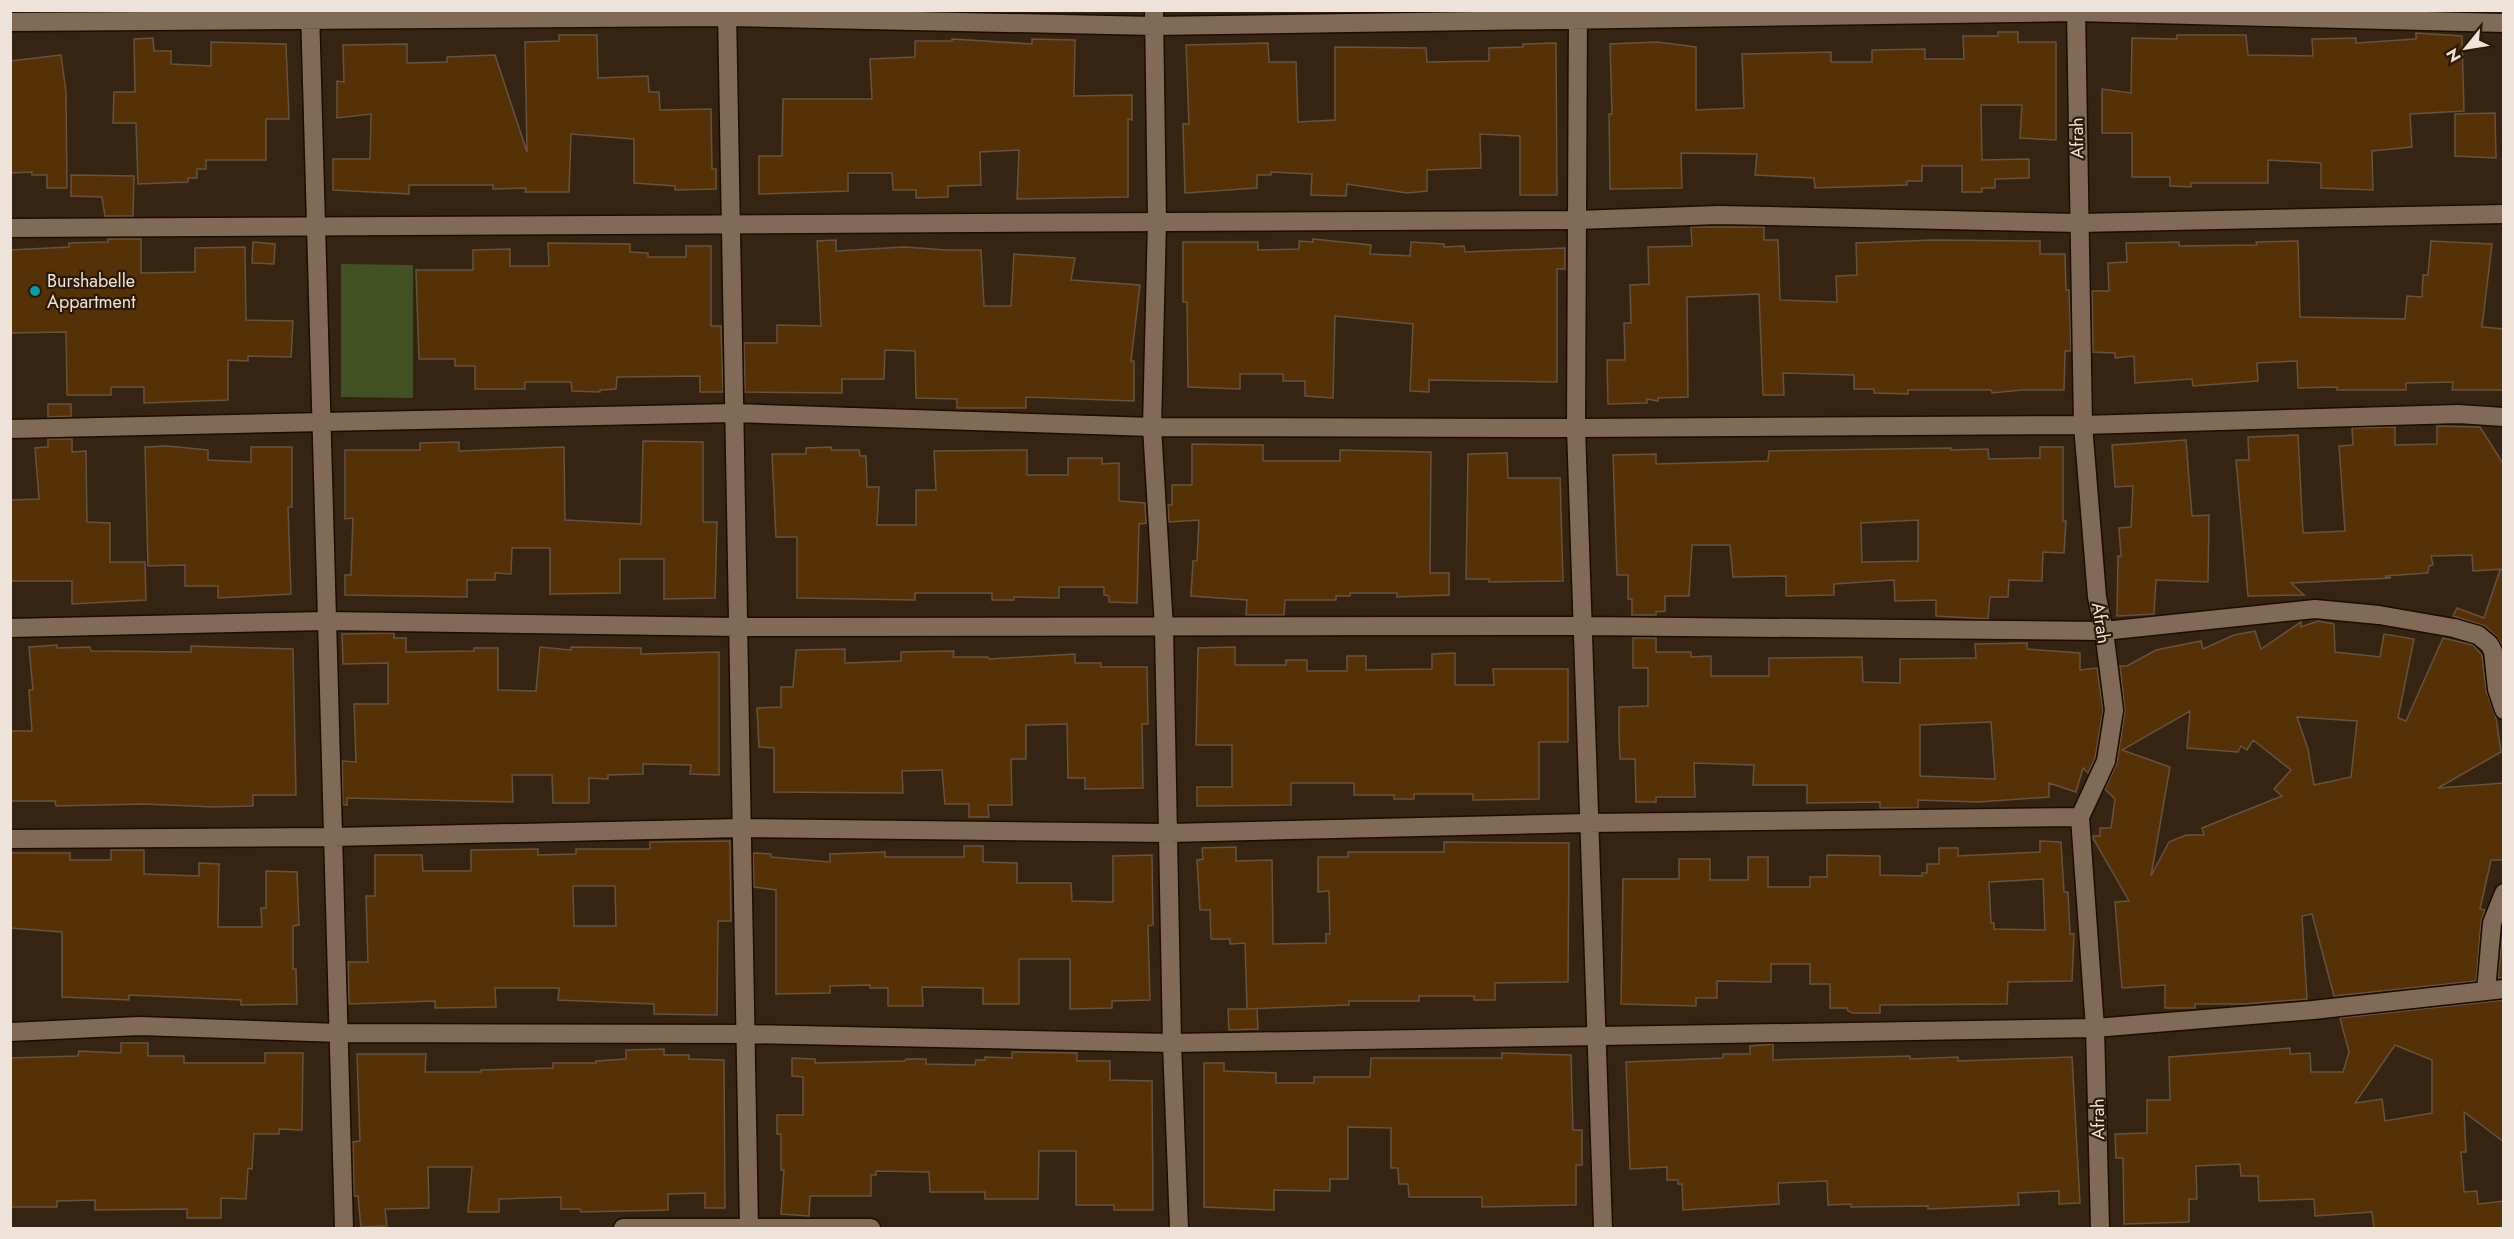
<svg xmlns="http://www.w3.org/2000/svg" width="2514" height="1239" font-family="Jost,sans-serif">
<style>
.green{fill:#435023}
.building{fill:#553108;stroke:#67523f;stroke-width:1.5;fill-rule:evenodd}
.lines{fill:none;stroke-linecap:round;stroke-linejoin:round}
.street-casing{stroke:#1d0c00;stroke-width:21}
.secondary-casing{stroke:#1d0c00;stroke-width:21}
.street{stroke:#816b57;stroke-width:18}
.secondary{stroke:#816b57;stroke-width:18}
.culture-dot{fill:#0f9aa8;stroke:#2c1a08;stroke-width:2}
.labels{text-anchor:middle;stroke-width:4.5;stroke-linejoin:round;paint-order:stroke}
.street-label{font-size:18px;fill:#efe2d8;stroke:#2c1a08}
.poi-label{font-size:18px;fill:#efe2d8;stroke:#2c1a08;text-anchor:start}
</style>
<rect width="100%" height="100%" fill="#362412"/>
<path class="green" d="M341 264 413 265V398L341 397Z"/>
<path class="building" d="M1998 32H2018V42H2056V140L2020 138 2022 105H1981L1982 160 2029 159V178L1995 179V188H1982V192H1962V166H1922V181H1907V185L1815 188 1814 178 1755 175 1757 154 1681 153 1682 188 1610 189 1609 114H1612L1610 44 1657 42 1696 47V110L1744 108 1742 54 1831 52V62H1872V50L1925 49V59H1964L1963 36H1998Z
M2416 33 2462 36 2464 111 2410 114 2412 147 2372 151 2373 190 2321 188V163L2268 160V183H2191V187L2170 186V177H2132V133H2102V89L2131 93 2132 38 2177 39V35H2246L2248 55 2313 56 2312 39 2356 38V43L2416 39Z
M559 35H597L598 78 648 76 649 92H659L660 110 711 109 712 169H716V189L675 190V186L634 183V139L571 134 569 192H525L526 188 493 189V185H409V194L333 190V159H370L371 114 337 118V81L344 82 343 45 407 44V63L447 62V57L495 55 527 152 525 42 559 41Z
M153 38 154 51H171V64L211 66V42L286 44 289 119H266V160H206V169H197V178H188V182L138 184 136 123H113L114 92H135L134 39Z
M952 39 1032 44V39L1075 40 1074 96 1132 95V120L1128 119V197L1017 199 1019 150 980 152 981 185 948 186V197L916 198V190H893L892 173H848V191L759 194V156H782L783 99H872L870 59 915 57V41H952Z
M1268 43 1269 62H1296L1298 122 1335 120V47L1426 48 1427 62 1489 61V48L1523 47V44L1556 43 1557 195H1520V136L1480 134 1481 168 1427 170V191L1407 193 1347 184 1346 196 1311 195 1312 174 1271 172V175H1257V188L1185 193 1183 124H1189L1186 45Z
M61 55 66 92 67 188H47V175H32V172L10 173V61Z
M2495 113 2496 158 2455 156V114Z
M71 175 134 176 133 216H105L102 197 71 196Z
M1691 227H1764V240H1778L1780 300 1837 302 1836 276 1857 275 1856 243 1933 240 2040 241V254H2065L2066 290H2069L2071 351H2065L2064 390H2022L1992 393 1991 390H1908V394L1874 393V389H1854V375L1783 373 1784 395H1763L1759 294 1687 297 1688 397 1658 398V401L1647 399V403L1608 404 1607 360H1625L1624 323H1631L1630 285 1649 284 1648 247 1692 246Z
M108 239H141V273L195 272V248L245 247 246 320 293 321 291 357 248 356V361L228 360V400L144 403V387H111V395H67L66 332 10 333V250L69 247V243L108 242Z
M1313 239 1371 245 1370 254 1410 256 1411 242 1444 244V247L1464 246 1465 252 1565 248V269H1557V382L1429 380V392L1410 391 1413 324 1335 316 1333 398 1305 396V381H1283V374H1240V389L1188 387 1187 302H1183V242H1258V250L1299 249V241L1313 242Z
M836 240V251L904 247 947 250H981L984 306H1011L1014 254 1075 258 1071 280 1140 285 1131 361H1134V401L1026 397V408H957V399L916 398 915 351 885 350 884 379H842V393L745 392 744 343H777V325L821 326 817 241Z
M2298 241 2300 317 2405 319 2407 296 2422 297 2423 275H2428L2431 241 2492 244 2482 327 2504 329V390H2452L2453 382 2406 383V390H2337V387L2298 388 2297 361 2257 363 2258 381 2193 386 2192 379 2135 383 2134 356 2115 358V353L2093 352 2092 291H2109L2108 263 2127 262 2126 243 2179 242V246L2257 245 2256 242Z
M253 242 275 244 274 264 252 263Z
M548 243 630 244V252L648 253V257H686V246H711V326H721L723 392H700V376L617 377 616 389 600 390V392L572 391 571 382H525V389H475V366H455V359H419L416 270H473V250L510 249V266H549Z
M48 404H71V416L48 417Z
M2437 426 2480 427 2504 465V569L2473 571 2472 555 2431 556 2433 565 2429 566 2428 573 2385 576 2391 578 2291 583 2304 595 2248 596 2236 460H2249L2248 437 2298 435 2303 533 2345 531 2339 446 2353 445 2352 428 2395 427V445L2437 444Z
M48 439H72V452L86 451 87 522 110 523V562H145L146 600 72 604V581H10V500L39 499 35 448 48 447Z
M2186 440 2192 516 2209 515 2208 582 2156 580 2154 614 2117 616 2118 556H2121L2119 528 2131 527 2133 486 2115 487 2112 445Z
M643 441 703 442V522H717L715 598 664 599V559H620V593L550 594V548H512L511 574 495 573V580H467V597L345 595V575H351L353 518 345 519V450H420V443L459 442V451L564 447 565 520 641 524Z
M1192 444 1263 445V461H1340V450L1431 452 1430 573H1449V595L1397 597V593H1350V596H1336V600H1285L1284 615H1246L1247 600 1191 596 1193 561H1197L1199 520 1169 522 1168 505H1172V485H1192Z
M167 446 208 450V460L251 462V447H292V507H288L291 594 218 598V586H185V565L148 566 145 447Z
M831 447V450H859L860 456H866L867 487H879L877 525H916V490H936L934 451 1027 450V475H1068V458H1102V464L1119 463V501L1145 503 1146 523 1139 524 1137 603 1109 602V596L1104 595V587H1059V598L1014 597V600H992V593H915V600L797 598V537H776L772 454H806V448Z
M2040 447H2063V521H2066L2064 553 2043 552 2042 581 2009 580 2008 597H1990L1988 619 1936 616V600L1895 601 1894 580 1834 584V595L1786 596V576L1733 577 1730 545H1692L1689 596H1665V611L1656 612V615H1632V599H1628V575H1617L1613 455 1656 454V464L1768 461 1769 451 1951 448V450L1988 449 1989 459 2040 458ZM1918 520V561L1862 562 1861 523Z
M1507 453 1508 478H1560L1563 581 1489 582V579H1466L1468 454Z
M2500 570H2504V648L2496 636 2485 626 2453 616 2457 608 2484 618Z
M2318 621 2334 624 2335 652 2380 657 2384 634 2414 639 2398 718 2406 721 2443 638 2473 645 2482 655 2486 690 2496 718 2501 752 2438 788 2504 783V860H2491L2480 909 2485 910 2481 922 2476 981 2334 996 2312 914 2302 916 2307 999 2245 1004H2195V1008H2165V985L2122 988 2115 902 2129 901 2093 838V836H2100V828H2111L2115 799 2105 789 2117 763 2125 711 2120 666H2127L2156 650 2201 641 2203 649 2234 635 2255 631 2261 649 2301 622V627ZM2190 711 2187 748 2238 752 2241 746 2247 750 2253 740 2291 770 2274 789 2282 796 2202 828 2204 835H2186L2169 842 2151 876 2170 767 2122 750ZM2297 717 2357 721 2351 777 2314 785 2308 749Z
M394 633V638H406V652L474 651V648H498V690L536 691 540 647 571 650V647L641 648V654L719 652V775L690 774 691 765 643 764V774L608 775V779L589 778V803H553L552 775H512L513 802 347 798V805H343L342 761 356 762 354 704H388V663L343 664 342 634Z
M1633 638H1656V652H1691V657L1711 656V676H1769V658L1862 657 1863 682 1900 683V659L1976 658 1975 644 2027 643V649L2080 653V670L2097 668 2103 710 2095 758 2088 773 2083 768 2076 792 2049 783V797L1978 802 1918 800V808H1880V802L1807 803V785H1753L1754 765 1694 763 1695 797H1656V802H1636L1635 759H1620L1619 738V707L1648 706V668H1633ZM1991 722 1995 779 1920 776V725Z
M57 645V648L90 647 91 651 191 652V646L293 649 296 795H253V806L214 807 144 804 56 806 55 801H10V731H32L29 690H33L29 647Z
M1235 647V665H1286V660H1307V671H1347V656H1366V670L1432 669V654L1455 653V685H1494L1493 669H1568V742H1539V799L1473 800V794H1414V799H1394V795H1354V783H1291V805L1197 806V787H1232V745H1196L1198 648Z
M845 649V663L901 661V652L954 651 953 657H988L989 659 1075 654V663H1101V667H1147L1148 724H1142L1143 788 1085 789V778H1068L1067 724 1026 725V759H1011L1012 805H988L989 817H969V804H945L942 770 902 771 903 793 774 792V748L759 747 757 708 781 707V687H793L796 650Z
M730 841 731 921H718L717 1015 654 1014V1004L558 1000 559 988H495L496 1007 435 1008V1001L349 1004 348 962H368L366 896H375V855H422L423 871H471V850L538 849V855L576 854V849H650V842ZM573 886H615L616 926H574Z
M2040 841 2061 842 2064 892H2068L2070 934H2074L2072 981 2008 982 2007 1004 1880 1005V1013H1853L1848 1011 1847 1008H1830V984H1810V964H1771V982L1717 981V998H1696V1006L1621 1004 1623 879H1679V859H1710V880H1748V857H1768V887H1810V877H1827V855L1880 856V875L1922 876V873H1927V864H1939V848H1958V856L2040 852ZM2043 879 2045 930 1994 929V923H1991L1989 882Z
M1444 842 1569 843 1568 982 1495 983V1000H1474V996H1419V1001H1349V1005L1247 1009 1245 943 1230 944V939H1211L1210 910H1200L1197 860 1203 859 1202 848 1236 847V861L1272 860 1273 944 1326 943V934H1330L1329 891 1318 892V857H1348V852H1444Z
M964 846H983V862L1017 863V883H1071L1072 901 1113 902V856L1152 855 1153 925 1148 926 1150 1000 1112 1001V1008L1070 1009V959H1019V1004H983V988L922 987 923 1006H888V988H870V985L830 986V993L776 994V890L754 887 753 853 771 854V857L830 862V854L885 852V857H964Z
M111 850H144V874L199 876V863L219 864 218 927H262L261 908H266V871L297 872 299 925 293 926V969H296L297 1004 241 1005V1000L129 995V1000L62 997V932L10 928V853H70V860H111Z
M2503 930 2504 978H2498Z
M2504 1000V1142L2464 1112 2466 1152H2461L2464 1192 2477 1191 2478 1204 2504 1201V1228H2374L2372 1212 2315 1216 2314 1199 2259 1201 2258 1176H2241L2240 1164 2196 1166 2197 1199H2189V1222L2124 1224 2123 1158H2116L2115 1134 2147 1133V1100H2170L2169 1057 2290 1048V1054L2310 1053 2311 1072H2343L2349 1052 2340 1018ZM2395 1045 2432 1060V1113L2385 1121 2382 1099 2355 1103Z
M1228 1009H1257L1258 1029 1229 1030Z
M121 1043H148V1056H184V1063H265V1053H303L302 1130 279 1129V1134H254L252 1169 248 1168 246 1199 221 1198V1218H187V1209L95 1210V1200L57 1201V1207H10V1058L78 1056 79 1051 121 1053Z
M1773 1044V1060L1910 1056V1059L1958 1057V1061L2072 1057 2080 1203 2059 1204V1191L2018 1193 2019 1205 1928 1209V1206L1851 1207V1204L1828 1205 1827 1181 1778 1183 1779 1204 1683 1210 1682 1184H1678V1180H1667V1167L1630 1169 1626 1062 1723 1058V1054H1750V1046Z
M664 1049V1055H689V1059L724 1060 725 1208H705V1193L668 1194V1210L581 1212 580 1209H561V1197L499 1199V1212H468L472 1167H428L429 1208 385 1209 387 1226 361 1227 358 1196H354L353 1142 360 1141 357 1054H426L425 1072H481V1070L553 1068V1063H596V1061L626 1059V1050Z
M1012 1052 1077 1053V1061H1110V1080L1152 1081 1153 1210H1114V1205H1076V1151H1039L1038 1199H985V1192H930L929 1172 876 1171V1175H871V1196H810L809 1216 781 1214 784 1170H781V1134H777V1115H803V1077L792 1076V1058L815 1059V1063L905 1061 906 1059H926V1064L975 1065 976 1060H985V1057L1012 1058Z
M1502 1053 1571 1055 1573 1130H1582V1165H1576V1205L1482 1207V1197H1409L1408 1184H1399L1398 1168H1391V1128L1348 1127V1179H1330V1191L1274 1190V1210L1204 1207V1063H1224V1071L1276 1073V1083H1314V1077H1370L1371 1058H1502Z"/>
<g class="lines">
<defs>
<path id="street" d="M310 10 344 1228
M727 10 749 1228
M1154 10 1157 221 1152 427 1164 628 1172 1043 1179 1228
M1578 10 1576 428 1603 1228
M2076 10 2083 425 2097 597 2104 631 2114 710 2106 761 2080 817 2095 1028 2100 1228
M10 22 727 17 1154 26 2076 12 2504 23
M10 429 734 413 1152 427 1576 428 2083 425 2458 414 2504 417
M10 628 327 621 738 627 1583 626 2104 631 2315 609 2379 615 2454 628 2478 635 2489 644 2493 651 2497 689 2504 710
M10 839 333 837 742 828 1169 833 1588 823 2080 817
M2486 991 2492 923 2504 893
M10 1032 139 1026 339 1033 745 1034 1172 1043 2095 1028 2313 1010 2504 989
M623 1228H871"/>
<path id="secondary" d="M10 228 1577 220 1719 215 2079 223 2504 214"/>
</defs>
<use href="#street" class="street-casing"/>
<use href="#secondary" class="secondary-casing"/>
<use href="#street" class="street"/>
<use href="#secondary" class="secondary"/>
</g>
<circle class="culture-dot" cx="35" cy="291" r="6"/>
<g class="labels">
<g class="street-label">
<text transform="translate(2077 138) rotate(-91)" y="6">Afrah</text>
<text transform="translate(2101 623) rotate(81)" y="6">Afrah</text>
<text transform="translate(2098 1119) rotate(-91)" y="6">Afrah</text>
</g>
<g class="poi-label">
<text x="47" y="287">Burshabelle<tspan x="47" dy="21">Appartment</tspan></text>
</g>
</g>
<rect width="2514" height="1239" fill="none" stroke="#efe2d8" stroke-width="24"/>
<g transform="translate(2466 48) rotate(240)" stroke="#2c1a08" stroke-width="4.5" paint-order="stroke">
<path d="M0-4.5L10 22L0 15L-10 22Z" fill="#efe2d8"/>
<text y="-9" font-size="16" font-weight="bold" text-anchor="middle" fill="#efe2d8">N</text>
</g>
</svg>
